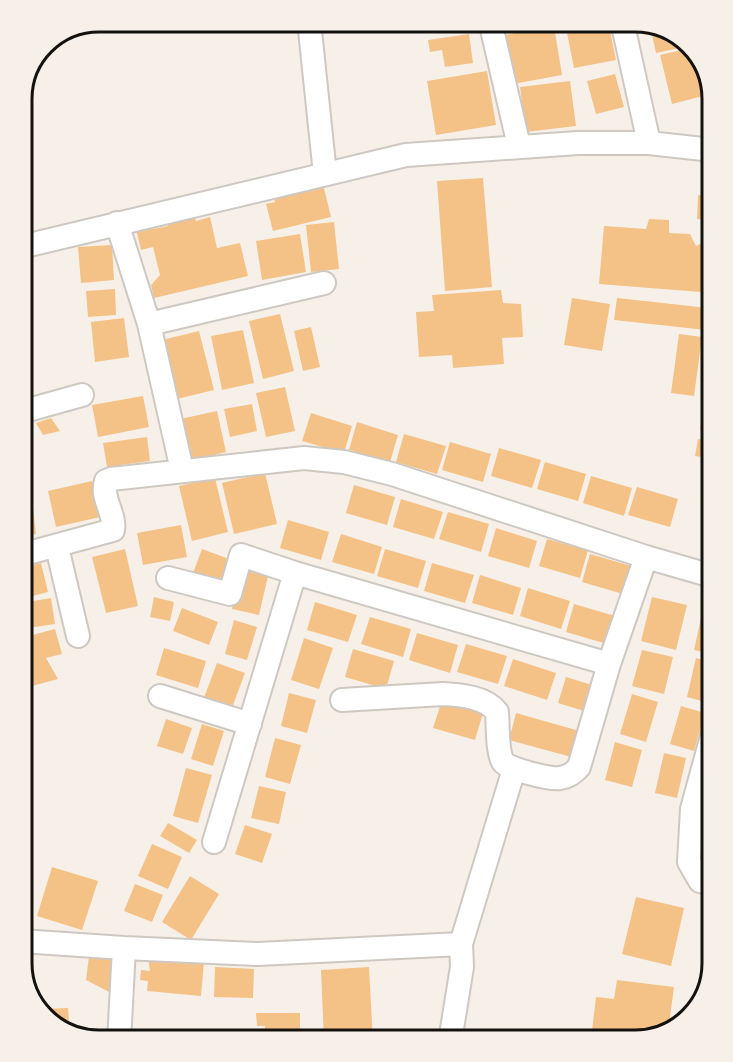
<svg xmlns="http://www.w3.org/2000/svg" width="733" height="1062" font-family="Signika,sans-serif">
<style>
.building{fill:#f4c286}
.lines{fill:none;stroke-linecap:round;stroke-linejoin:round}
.minor-casing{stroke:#cec8c2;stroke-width:26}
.minor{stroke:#fff;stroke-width:22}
.rim{fill:none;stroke:#14120f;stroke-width:3}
</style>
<rect width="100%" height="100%" fill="#f7f0e9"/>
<path class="building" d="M417 21H455L456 26 419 32Z
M500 21H536V22L502 29Z
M599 21H608L616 60 574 68 566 28Z
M650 25 677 34 689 46 656 53Z
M554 26 562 75 513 84 505 35Z
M469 34 473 63 445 67 442 50 430 52 428 40Z
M690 48 702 60 711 94 672 104 660 55Z
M487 71 496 125 436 135 427 81Z
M615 74 624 107 596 114 587 81Z
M570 81 576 126 526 132 520 87Z
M483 178 492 287 445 291 437 181Z
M322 180 331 217 273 231 266 204 275 202 272 192Z
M698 195 712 196V220L697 219Z
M193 210 196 221 210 217 217 248 240 243 248 276 154 298 151 285 160 275 153 247 141 250 136 229H153L168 226 166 216Z
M649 219 669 220V233L690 234 696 246 705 242 701 292 599 284 604 226 646 229Z
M334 222 339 269 311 272 306 225Z
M300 234 306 272 262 280 256 241Z
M112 245 114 280 81 283 78 247Z
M115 289 116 315 88 317 86 291Z
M501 290 503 303 521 304 523 337 502 338 504 364 453 368 452 355 419 357 416 312 434 311 432 295Z
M572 298 610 304 602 351 564 345Z
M617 298 708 308 706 330 614 320Z
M280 314 294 371 263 379 249 321Z
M124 318 129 357 95 362 91 322Z
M311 327 320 367 303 371 294 331Z
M243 330 254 383 222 390 211 336Z
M199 331 214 390 177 399 162 340Z
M679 334 702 337 694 396 671 393Z
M711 386 712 387V403L708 402Z
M285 387 295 431 266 437 256 393Z
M143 396 149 427 98 437 92 405Z
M252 404 257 431 230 437 224 409Z
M704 409 712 411V432L700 430Z
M217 411 226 452 189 461 180 419Z
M311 413 352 426 344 453 302 441Z
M51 418 60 431 43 435 36 423Z
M357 422 398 435 390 462 349 450Z
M404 434 446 446 437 474 396 462Z
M147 437 150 461 107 467 103 443Z
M698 439 712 441V473L702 472 708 458 695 456Z
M450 442 491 454 483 482 442 470Z
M499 448 541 460 532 488 491 476Z
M545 462 586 474 578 501 537 489Z
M265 473 277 524 234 534 222 483Z
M591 476 632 488 624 516 583 503Z
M215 478 228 532 192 541 179 486Z
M92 481 100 517 56 527 48 491Z
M354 485 395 497 387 525 346 513Z
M637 487 678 499 670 527 628 515Z
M31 491 36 534 21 536V492Z
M401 499 443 512 434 539 393 527Z
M448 512 489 524 481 552 439 539Z
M288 520 329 532 321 560 280 548Z
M181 525 187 557 143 565 137 533Z
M496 528 537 541 529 568 488 556Z
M341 534 382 547 374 574 332 562Z
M547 539 588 550 580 578 539 566Z
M125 549 138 606 106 613 92 557Z
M202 549 229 559 221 583 193 573Z
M385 549 426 561 418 588 377 576Z
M590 554 631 566 623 594 582 582Z
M41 563 48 592 21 599V568Z
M432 563 474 575 465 603 424 591Z
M242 570 268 576 259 615 232 609Z
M480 575 521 588 513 615 472 603Z
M528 588 570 601 561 629 520 616Z
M154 597 174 602 170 621 150 617Z
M652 597 687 605 676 650 641 641Z
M51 598 55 624 21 629V603Z
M315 602 357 615 348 642 307 630Z
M574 604 615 616 607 644 566 632Z
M182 608 218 622 209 645 173 631Z
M703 609 712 612V654L694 650Z
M370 617 411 629 403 657 361 644Z
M234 620 257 627 247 660 225 654Z
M55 629 62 654 46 658 58 679 21 689V638Z
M417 633 458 645 450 673 409 660Z
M304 638 333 648 319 689 291 680Z
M466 644 507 656 498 684 457 672Z
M164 648 206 661 198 688 156 675Z
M353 649 394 661 386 689 345 677Z
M642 650 673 657 664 694 632 686Z
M696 658 712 662V692L709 703 687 697Z
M513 659 556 673 547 700 504 686Z
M217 663 245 673 230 713 202 703Z
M566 677 592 685 584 711 558 703Z
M289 693 316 700 307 733 281 726Z
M632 694 658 702 646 742 620 734Z
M442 700 483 713 475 740 433 728Z
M681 706 705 713 694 751 670 744Z
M516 713 583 732 575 758 509 740Z
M166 719 192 728 183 754 157 746Z
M202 724 224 731 213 766 191 759Z
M275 738 301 745 290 784 265 777Z
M615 742 642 750 632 787 605 780Z
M21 744 33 747 22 783H21Z
M664 753 686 758 677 798 655 793Z
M186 768 212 775 198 823 173 816Z
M259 786 286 792 279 824 251 818Z
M168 823 197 840 189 853 160 836Z
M245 825 272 834 262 863 235 854Z
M152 844 182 857 168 889 138 876Z
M702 846 712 847V877L699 874Z
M52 867 98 881 82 930 37 916Z
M190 876 219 894 191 940 162 922Z
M135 884 163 895 152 922 124 911Z
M636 897 684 908 671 966 622 954Z
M89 956 122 960 117 996 86 980Z
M148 957 204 962 201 996 147 991 148 981 140 980 141 970 150 971Z
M215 967 254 969 253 998 214 997Z
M369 967 373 1041H324L321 970Z
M617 980 674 987 668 1032 646 1038 592 1031 596 997 614 999Z
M68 1008 70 1034 59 1030 44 1015V1009Z
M256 1013H300V1041H265V1026H257Z
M549 1036 591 1039 590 1041H549Z"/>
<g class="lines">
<defs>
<path id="minor" d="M309 21 325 174
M490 21 519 146
M622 21 649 143
M117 223 149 324 182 470
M21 247 406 155 578 143H649L712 150
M149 324 324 283
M21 412 82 395
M57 547 78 636
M21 555 113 530C116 514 100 497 106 481L111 479 304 458 344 462 392 474 646 557 609 664 295 573 241 555 230 594 168 578
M646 557 712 576
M160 696 250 724
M342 700 443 694C461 695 486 697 497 712 498 725 497 752 503 762 508 769 551 780 560 778 569 777 574 773 579 767L609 664
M214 842 295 573
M712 884 700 881 689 862 692 809 712 736
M21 941 124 948 258 954 461 944
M119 1041 124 948
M450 1041 462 967 461 944 514 769"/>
</defs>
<use href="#minor" class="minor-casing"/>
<use href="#minor" class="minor"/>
</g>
<path d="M0 0H733V1062H0ZM99 32H635A67 67 0 0 1 702 99V963A67 67 0 0 1 635 1030H99A67 67 0 0 1 32 963V99A67 67 0 0 1 99 32Z" fill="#f7f0e9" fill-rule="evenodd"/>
<path class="rim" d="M99 32H635A67 67 0 0 1 702 99V963A67 67 0 0 1 635 1030H99A67 67 0 0 1 32 963V99A67 67 0 0 1 99 32Z"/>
</svg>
